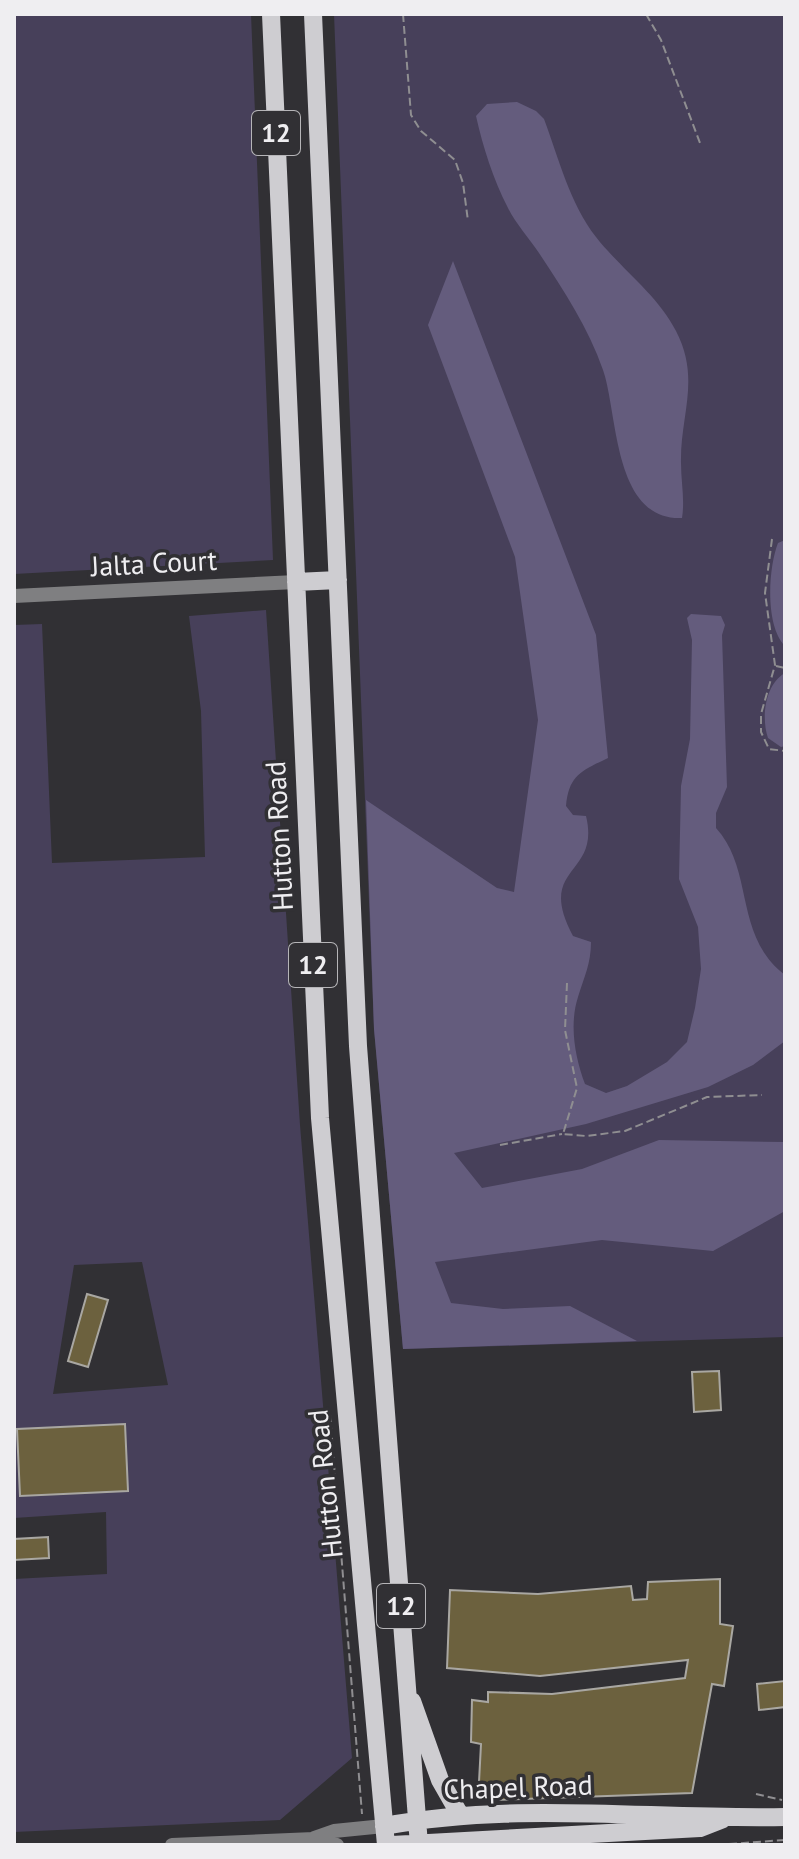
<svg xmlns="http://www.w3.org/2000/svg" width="799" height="1859" font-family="'PT Sans',sans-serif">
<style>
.green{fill:#47405a;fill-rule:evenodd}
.forest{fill:#645c7d}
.building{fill:#6c613e;stroke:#a9a7a2;stroke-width:2}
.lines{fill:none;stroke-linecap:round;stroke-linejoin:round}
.path{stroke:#8f8e91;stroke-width:2;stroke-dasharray:8 4;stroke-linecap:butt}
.minor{stroke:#7f7f81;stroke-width:14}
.major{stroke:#cecdd1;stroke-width:18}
.labels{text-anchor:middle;stroke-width:7;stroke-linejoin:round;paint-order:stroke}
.shield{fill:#313034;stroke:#b6b5b8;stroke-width:2}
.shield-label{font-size:26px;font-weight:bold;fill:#efeef1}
.street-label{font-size:28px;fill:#efeef1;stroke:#313034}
</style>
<rect width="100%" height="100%" fill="#313034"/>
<path class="green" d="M14 14H251L273 560 14 574Z
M334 14H785V1337L403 1349 374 1029Z
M266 610 300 1125 352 1758 280 1820 14 1832V1579L107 1574 106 1512 14 1518V625L42 624 52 863 205 857 201 711 189 616ZM142 1262 168 1385 53 1394 74 1265Z"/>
<path class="forest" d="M517 102 536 111 544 119C559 159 570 204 596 237 621 269 657 294 676 331 701 379 680 415 681 463 681 483 685 499 682 518 613 521 618 413 603 370 588 327 564 291 539 253 529 238 516 224 508 208 493 179 483 147 476 116L487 104Z
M453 261 596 635 608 758C581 771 569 775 566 806L573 815 586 816C601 877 535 865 573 936L591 942C591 964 584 977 578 997 569 1025 575 1057 585 1084L606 1093 627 1086 667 1062 687 1042 695 1008 701 969 698 927 679 879 681 786 690 739 692 640 687 618 691 614 721 616 725 625 722 635 727 787 716 813V828C755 871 733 935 785 975V1041L753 1065 708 1087 586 1124 454 1153 482 1188 582 1169 659 1140 785 1142V1211L713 1251 602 1240 435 1262 451 1303 503 1309 570 1306 637 1341 403 1349 374 1029 366 800 497 888 514 892 538 720 515 557 428 325Z
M785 540V646C765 626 768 569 778 543Z
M785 673V746L781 747 768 738C761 718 765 684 785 673Z"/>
<path class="building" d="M87 1294 108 1300 88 1367 68 1361Z
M719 1371 721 1410 694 1412 692 1372Z
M125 1424 128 1491 20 1496 17 1429Z
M48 1537 49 1558 14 1560V1539Z
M720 1579V1624L733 1626 724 1686 712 1684 692 1793 493 1800 487 1784 479 1782 481 1744 471 1742 472 1700 488 1702V1692L552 1694 685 1678 688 1660 540 1676 447 1668 450 1590 538 1594 631 1586 633 1600 647 1599 648 1582Z
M785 1681V1707L759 1710 757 1684Z"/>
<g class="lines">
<path class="path" d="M403 14 411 115 421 131 455 160 463 183 468 221
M646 14 661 40 700 143
M772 539 765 593 775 665 761 714V732L769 749 785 751
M776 666 785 668
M567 983 565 1030 577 1088 563 1134 586 1136 625 1131 707 1097 762 1095
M500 1145 562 1134
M330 1414 362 1814
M756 1794 782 1800
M729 1844 785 1840"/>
<path class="minor" d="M14 596 296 582
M314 1838 334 1831 384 1826
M172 1845 314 1839 337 1845"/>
<path class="major" d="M271 14 320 1118 386 1845
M313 14 358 1046 419 1845
M296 582 338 580
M412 1701 440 1780 460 1815
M384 1826C519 1801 650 1820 785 1817
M392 1845 700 1828 723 1819"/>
</g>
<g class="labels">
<g class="shield">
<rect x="252" y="111" width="48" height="44" rx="6"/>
<rect x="289" y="943" width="48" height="44" rx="6"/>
<rect x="377" y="1584" width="48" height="44" rx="6"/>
</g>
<g class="shield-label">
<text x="276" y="142">12</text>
<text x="313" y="974">12</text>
<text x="401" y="1615">12</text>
</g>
<g class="street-label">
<text transform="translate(154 563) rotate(-3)" y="10">Jalta Court</text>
<text transform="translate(279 836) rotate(-93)" y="10">Hutton Road</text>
<text transform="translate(325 1484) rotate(-96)" y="10">Hutton Road</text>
<text transform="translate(518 1787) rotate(-2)" y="10">Chapel Road</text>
</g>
</g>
<rect width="799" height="1859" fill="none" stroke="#efeef1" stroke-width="32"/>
</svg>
